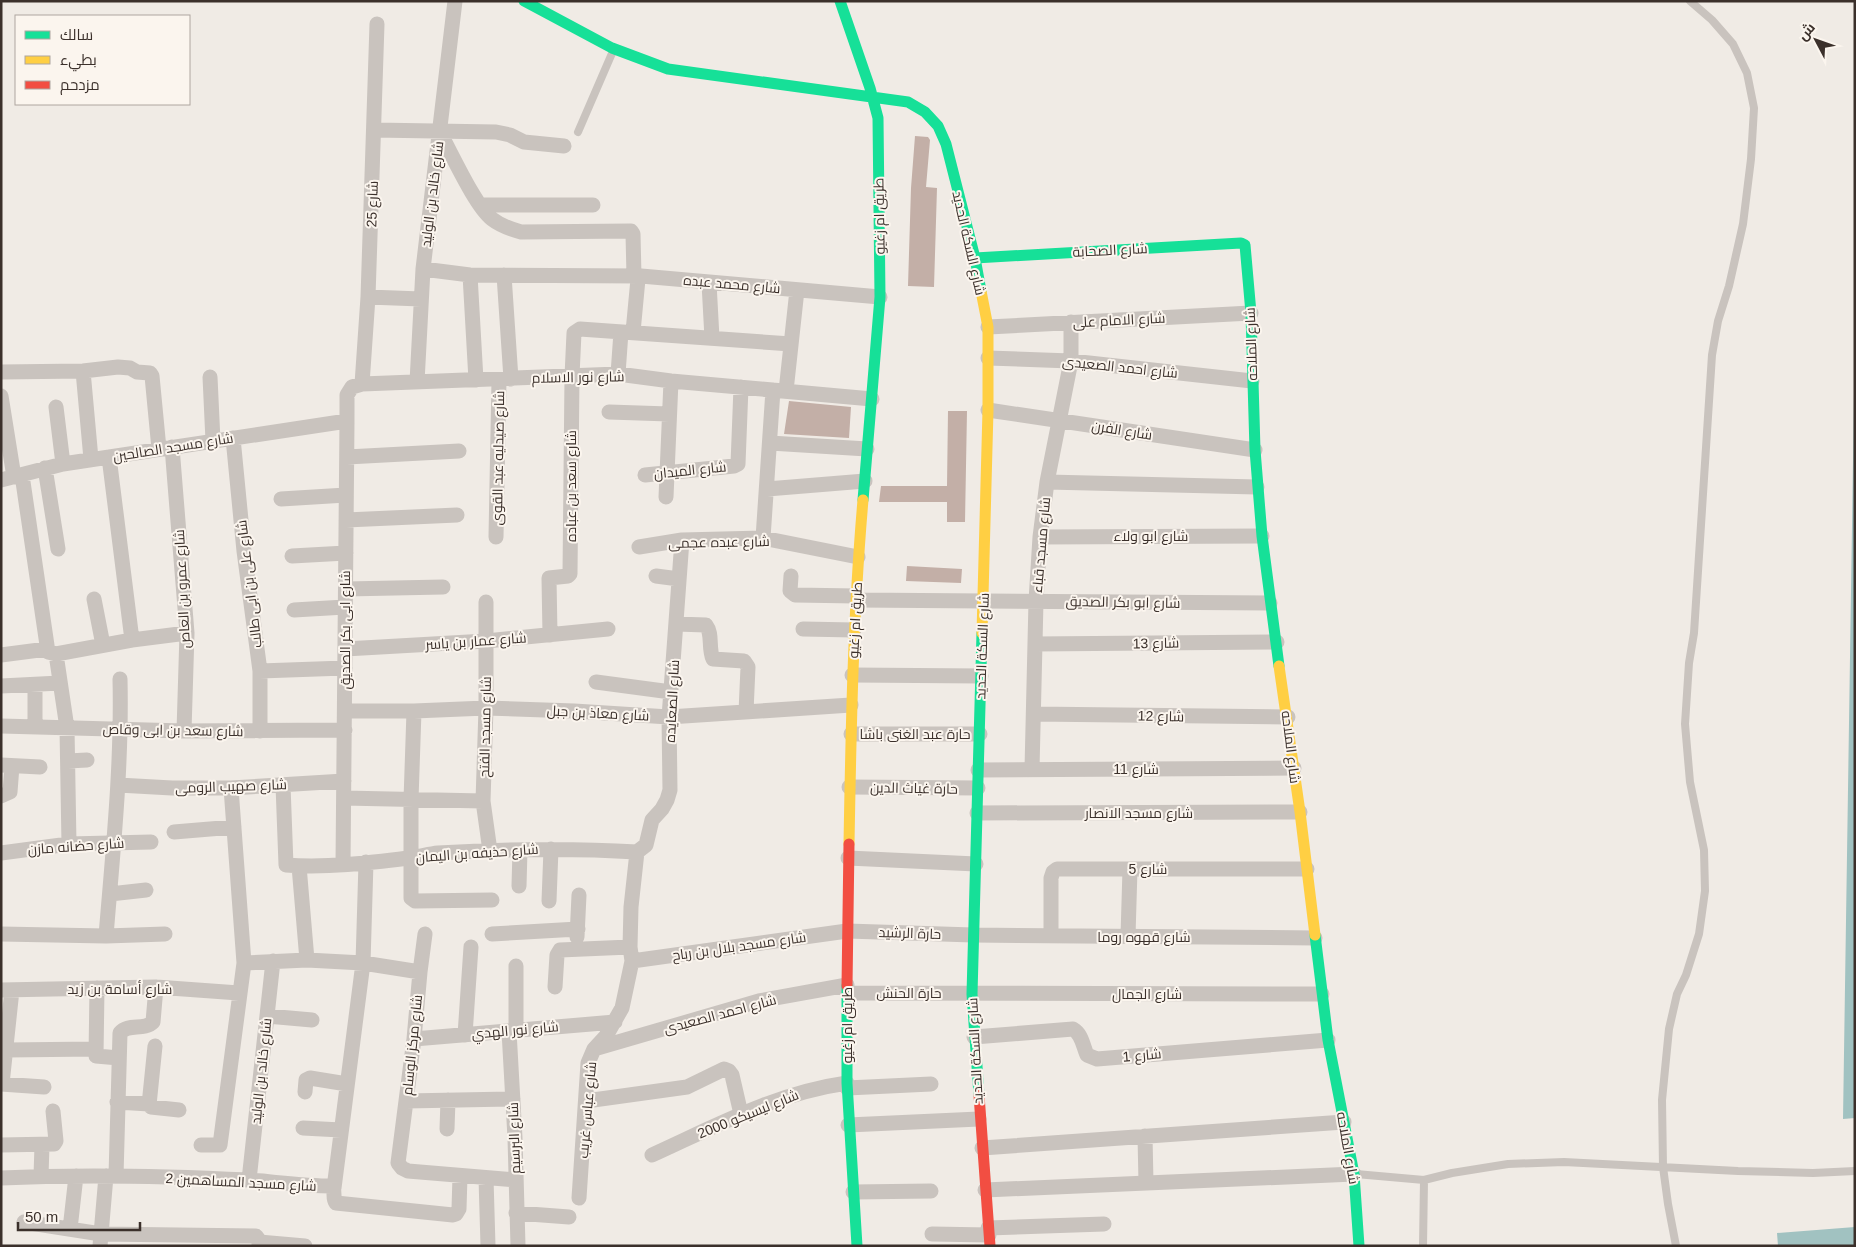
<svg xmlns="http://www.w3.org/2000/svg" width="1856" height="1247" font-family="Helvetica,Cairo,sans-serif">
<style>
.water{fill:#a1c2c1}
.building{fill:#c3afa7}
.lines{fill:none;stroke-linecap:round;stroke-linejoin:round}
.lane{stroke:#c9c3be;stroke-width:8}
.street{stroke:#c9c3be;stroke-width:15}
.fast{stroke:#16e098;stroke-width:11}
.slow{stroke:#ffcf43;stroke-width:11}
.jam{stroke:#f24e42;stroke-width:11}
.labels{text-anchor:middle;stroke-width:4;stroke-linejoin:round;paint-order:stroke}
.street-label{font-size:14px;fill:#3b302b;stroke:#fbf5ee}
</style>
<rect width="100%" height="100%" fill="#f0ebe5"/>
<path class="water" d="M1855 328V1118L1843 1119Z
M1855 1227V1246H1778L1777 1233Z"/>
<path class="building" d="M915 136 928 137 930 140 926 187 937 188 934 287 908 286 911 188Z
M789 401 851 407 849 438 784 434Z
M948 411H967L965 522H947V502H879L881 486H947Z
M907 566 962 569 961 583 906 581Z"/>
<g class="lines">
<path class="lane" d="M578 132 613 51
M1356 1174 1424 1180 1452 1173 1508 1164 1564 1162 1738 1171 1813 1173 1855 1171
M1423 1246 1424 1180
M1676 1246 1668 1204 1663 1167 1662 1100 1669 1029 1677 994 1686 975 1699 934 1705 891 1704 850 1690 782 1685 724 1689 663 1694 633 1712 355 1718 321 1729 286 1743 224 1751 159 1754 108 1747 73 1733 44 1712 20 1690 1"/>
<path class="street" d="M374 130 496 132 510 135 524 142 564 146
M439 131C451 152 475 206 492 219 501 226 510 229 521 232L631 231 633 234 634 276
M480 205H593
M423 269 470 275 641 276
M470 275 476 380
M504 275 511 379
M709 283 712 338
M368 297 421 299
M988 327 1251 313
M633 332 638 279 641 276 880 297
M988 358 1071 361 1252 381
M83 371 91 459
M1 372 83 371 118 367 130 368 137 372 150 373 152 376 159 449
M618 374 621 332
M210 377 213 441
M417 382 423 269 455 1
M362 384 368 297 377 24
M786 391 797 290
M1 396 14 477
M56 407 63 464
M988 410 1255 450
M609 412 669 414
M233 438 244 551 260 671V731
M770 443 867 449
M172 447 187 633 184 731
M109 457 132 640
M347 457 459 451
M45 468 58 549
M22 475 48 652 56 654 132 640 187 633
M645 475 734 466 738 464 741 387
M1 480 63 464 347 421
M1047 482 1257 487
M767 489 865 481
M666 497 671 381
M281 499 346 495
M346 520 457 515
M496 537 499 380
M1040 537 1262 536
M763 538 773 390
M639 547 682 540 763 538 858 557
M292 556 346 553
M656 576 679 579
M791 576 790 591 795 595 856 596
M346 589 443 587
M94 599 103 645
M856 600 1270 603
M486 602V708L483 801 490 851
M294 610 345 607
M676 624 706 625C713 634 708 648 713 659L744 661 748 667 746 712
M803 629 854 630
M550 635 549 578 568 576 570 574 572 376 574 333 580 329 791 344
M1035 644 1277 642
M345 649 486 641 608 629
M56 654 67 728 69 844
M1 655 47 649
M260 671 345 668
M852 675 981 676
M596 682 671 692
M1 686 60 683
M345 711H414L486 708 574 711 669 717 851 705
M414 711 411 800V898L415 901 492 900
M1034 714 1288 717
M1 726 184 731 345 730
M35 727V685
M851 734H980
M68 761 87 760
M1 765 40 767
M1032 769 1036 601 1040 537 1047 482 1071 361V322
M978 770 1294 768
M118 785 172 788H231L344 781
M283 785 286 865C326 868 369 863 408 858 419 857 428 854 438 853 505 849 571 848 637 852
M849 787 978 788
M1 796 10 792 12 766
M344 798 483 801
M977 813 1300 812
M174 832 234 827
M637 852 646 845 652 820 662 809 667 800 670 790 669 717 682 540
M1 853 69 844 151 842
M848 858 976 864
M343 864 347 421V395L352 387 362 384 618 374 671 381 872 399
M299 866 307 960
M519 886 520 850
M110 894 146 890
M549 901 551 849
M1 934 106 936 165 934
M425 934 420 972 414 1039 398 1163 402 1168 408 1171 516 1180
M492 934 578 929
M106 936C113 850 122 765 120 679
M1051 936V878L1053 872 1057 869H1307
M1128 936 1130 869
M577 937 579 895
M632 961 847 931 973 935 1315 938
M244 963 307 960 363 963 420 972
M555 987 557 955 560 950 630 947
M97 988 96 1056 119 1058
M1 990 156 987 239 993
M847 993 1322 994
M267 1016 312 1020
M516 1030V966
M509 1031 515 1138 518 1246
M465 1035 471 947
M974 1037 1073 1029C1082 1034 1083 1046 1087 1055L1097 1059 1328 1040
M414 1039 615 1022
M155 1046 149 1105 151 1107 179 1110
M594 1049 759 1001 847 985
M6 1050 96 1049
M1 1084 44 1087
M2 1084 12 990
M847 1088 931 1084
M305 1092 306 1080 310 1078 347 1084
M406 1101 513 1099
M586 1101 687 1087 724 1069 729 1071 732 1075 741 1114
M117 1102 149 1104
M848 1125 979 1119
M303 1128 341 1130
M447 1129 448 1100
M1145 1136 1146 1183
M1 1145 54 1144 56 1141 53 1111
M201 1145H220L244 963 231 788
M982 1148 1344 1122
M652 1155C716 1126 776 1093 847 1083
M41 1176 42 1145
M116 1176 120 1033C128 1023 144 1031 153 1022L156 987
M1 1178C83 1174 166 1176 249 1180 276 1182 304 1186 332 1186 336 1191 332 1198 336 1203L453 1215 456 1214 459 1209 460 1176
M486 1178 488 1246
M249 1180 273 961
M334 1188 363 963 366 862
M985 1190 1354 1174
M853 1192 931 1191
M579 1198 588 1063 594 1049 606 1036 622 1008 632 961 630 947 631 907 637 852
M516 1213 569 1217
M24 1222 101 1234 256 1236 259 1240V1246
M988 1228 1104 1224
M70 1229 76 1176
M932 1234 989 1235
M259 1242 305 1246
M100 1246 106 1176"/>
<path class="fast" d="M524 1 612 48 668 69 908 102 925 112 938 126 946 144 975 258 981 291
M840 1 870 88 878 118 880 297 863 500
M975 258 1241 243 1245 245 1251 313 1255 450 1262 536 1279 666
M1315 935 1328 1040 1354 1174 1359 1246
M847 986V1083L857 1246
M979 1095 972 994 982 633"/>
<path class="slow" d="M981 291 988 327V410L982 633
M1279 666 1300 812 1315 935
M849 844C851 729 853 615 863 500"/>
<path class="jam" d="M847 986 849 844
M979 1095 990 1246"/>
</g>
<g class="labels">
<g class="street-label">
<text transform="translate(432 194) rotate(-83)" y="5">شارع خالد بن الوليد</text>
<text transform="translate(372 204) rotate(-88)" y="5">شارع 25</text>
<text transform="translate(879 216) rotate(-91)" y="5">طريق ام زغيو</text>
<text transform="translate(969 243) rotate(77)" y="5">شارع السكة الحديد</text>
<text transform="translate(1110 250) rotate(-3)" y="5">شارع الصحابة</text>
<text transform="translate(732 284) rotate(5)" y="5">شارع محمد عبده</text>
<text transform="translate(1119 320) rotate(-3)" y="5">شارع الامام على</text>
<text transform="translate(1251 344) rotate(-92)" y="5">شارع الملاحه</text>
<text transform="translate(1120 367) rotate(6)" y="5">شارع احمد الصعيدى</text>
<text transform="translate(578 377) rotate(-1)" y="5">شارع نور الاسلام</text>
<text transform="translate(1122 430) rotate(9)" y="5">شارع الفرن</text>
<text transform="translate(173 447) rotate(-9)" y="5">شارع مسجد الصالحين</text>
<text transform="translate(498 458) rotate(-89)" y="5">شارع صيدليه عبد القوى</text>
<text transform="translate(690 470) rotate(-6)" y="5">شارع الميدان</text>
<text transform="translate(571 486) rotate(-90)" y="5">شارع سعد بن عباده</text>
<text x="1151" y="541">شارع ابو ولاء</text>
<text transform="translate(719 542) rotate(-1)" y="5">شارع عبده عجمى</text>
<text transform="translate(1041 545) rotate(-85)" y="5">شارع مسجد قباء</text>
<text transform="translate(249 584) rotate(-97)" y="5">شارع على بن ابى طالب</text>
<text transform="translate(182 589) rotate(-93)" y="5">شارع عمرو بن العاص</text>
<text transform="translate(1123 602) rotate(1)" y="5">شارع ابو بكر الصديق</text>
<text transform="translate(855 620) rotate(-87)" y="5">طريق ام زغيو</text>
<text transform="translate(345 630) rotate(-90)" y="5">شارع ابى بكر الصديق</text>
<text transform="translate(476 641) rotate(-4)" y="5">شارع عمار بن ياسر</text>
<text transform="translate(1156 643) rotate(-1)" y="5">شارع 13</text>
<text transform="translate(982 646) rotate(-88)" y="5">شارع السكة الحديد</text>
<text transform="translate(672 701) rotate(-87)" y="5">شارع الصعايده</text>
<text transform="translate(598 713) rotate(3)" y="5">شارع معاذ بن جبل</text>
<text transform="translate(1161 716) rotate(1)" y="5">شارع 12</text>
<text transform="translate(485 727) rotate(-89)" y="5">شارع مسجد الفتح</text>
<text transform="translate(173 730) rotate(1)" y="5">شارع سعد بن ابى وقاص</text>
<text x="915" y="739">حارة عبد الغنى باشا</text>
<text transform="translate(1291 747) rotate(83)" y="5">شارع الملاحه</text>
<text x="1136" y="774">شارع 11</text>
<text transform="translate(231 786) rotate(-2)" y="5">شارع صهيب الرومى</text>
<text transform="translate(914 788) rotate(1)" y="5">حارة غياث الدين</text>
<text x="1139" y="818">شارع مسجد الانصار</text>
<text transform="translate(76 846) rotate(-4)" y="5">شارع حضانه مازن</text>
<text transform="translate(477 853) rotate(-4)" y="5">شارع حذيفه بن اليمان</text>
<text x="1148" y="874">شارع 5</text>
<text transform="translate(910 933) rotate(2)" y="5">حارة الرشيد</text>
<text x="1144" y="942">شارع قهوه روما</text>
<text transform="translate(739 946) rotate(-8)" y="5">شارع مسجد بلال بن رباح</text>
<text x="120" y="994">شارع أسامة بن زيد</text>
<text x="909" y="998">حارة الحنش</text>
<text x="1147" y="999">شارع الجمال</text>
<text transform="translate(720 1014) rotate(-15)" y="5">شارع احمد الصعيدى</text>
<text transform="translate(847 1025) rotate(-90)" y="5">طريق ام زغيو</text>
<text transform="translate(515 1030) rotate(-5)" y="5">شارع نور الهدي</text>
<text transform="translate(412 1045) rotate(-84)" y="5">شارع مركز الوسام</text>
<text transform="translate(975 1051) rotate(-93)" y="5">شارع السكة الحديد</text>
<text transform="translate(1142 1055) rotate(-5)" y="5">شارع 1</text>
<text transform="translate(261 1071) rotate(-84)" y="5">شارع خالد بن الوليد</text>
<text transform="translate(587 1110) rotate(-85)" y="5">شارع عباس غريب</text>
<text transform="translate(748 1114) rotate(-22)" y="5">شارع ليسيكو 2000</text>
<text transform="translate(514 1138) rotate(-92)" y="5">شارع البرسيم</text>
<text transform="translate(1348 1148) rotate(80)" y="5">شارع الملاحه</text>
<text transform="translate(241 1182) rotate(3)" y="5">شارع مسجد المساهمين 2</text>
</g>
</g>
<rect width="1856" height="1247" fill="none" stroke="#3b302b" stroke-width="5"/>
<rect x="15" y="15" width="175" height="90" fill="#fbf5ee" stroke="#aea6a0"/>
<rect x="25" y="31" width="25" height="8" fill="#16e098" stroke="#aea6a0"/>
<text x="60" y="40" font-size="15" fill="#3b302b">سالك</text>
<rect x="25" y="56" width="25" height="8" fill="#ffcf43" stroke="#aea6a0"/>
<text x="60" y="65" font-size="15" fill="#3b302b">بطيء</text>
<rect x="25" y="81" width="25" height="8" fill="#f24e42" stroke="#aea6a0"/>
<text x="60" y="90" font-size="15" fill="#3b302b">مزدحم</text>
<g transform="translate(1816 40) rotate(311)" stroke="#fbf5ee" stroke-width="4" paint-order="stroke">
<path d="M0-4L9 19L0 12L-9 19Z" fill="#3b302b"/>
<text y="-8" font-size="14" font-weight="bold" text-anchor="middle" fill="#3b302b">ش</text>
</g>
<path d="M18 1222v8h122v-8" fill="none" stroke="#3b302b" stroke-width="2.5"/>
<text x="25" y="1222" font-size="15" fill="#3b302b" stroke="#fbf5ee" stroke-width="4" paint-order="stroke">50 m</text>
</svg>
